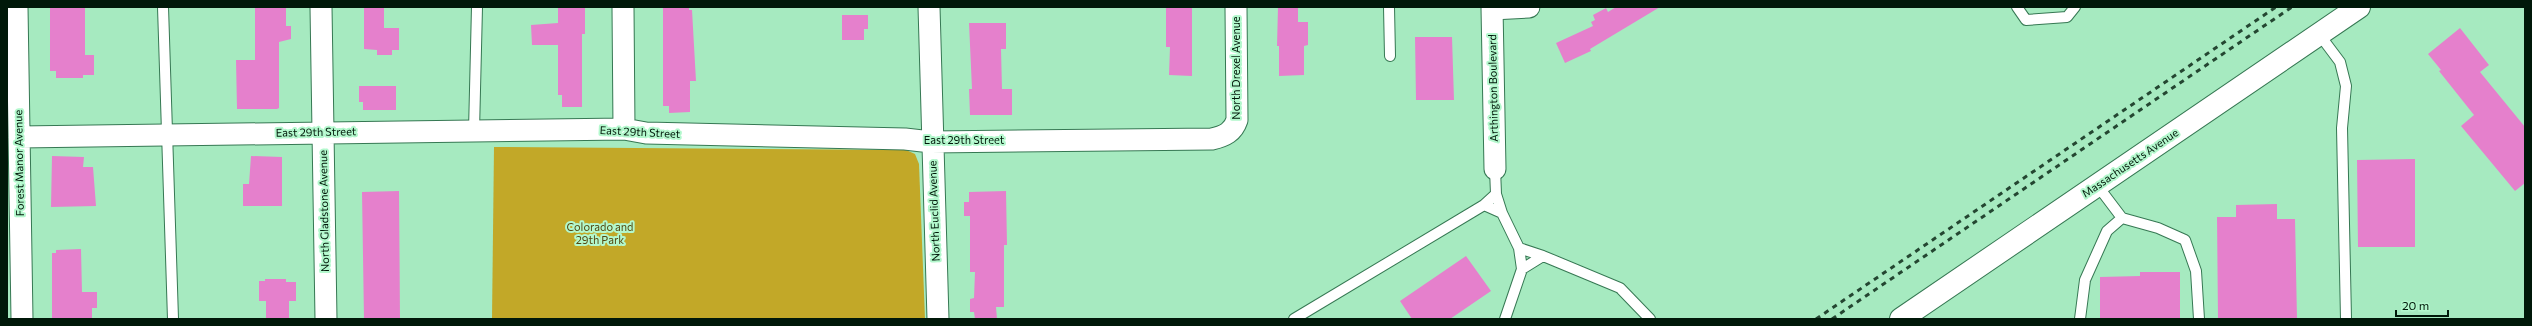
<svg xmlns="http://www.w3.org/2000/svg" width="2532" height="326" font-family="Commissioner,sans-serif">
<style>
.green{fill:#c2a828}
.building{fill:#e580cc}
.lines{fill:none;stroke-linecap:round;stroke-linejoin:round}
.service-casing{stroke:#367853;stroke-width:12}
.minor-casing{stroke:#367853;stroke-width:23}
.secondary-casing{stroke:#367853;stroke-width:24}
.service{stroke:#fff;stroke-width:10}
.minor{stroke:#fff;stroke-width:21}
.secondary{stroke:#fff;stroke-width:22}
.rail{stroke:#244631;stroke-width:3;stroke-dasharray:5 5;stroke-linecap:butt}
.labels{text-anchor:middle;stroke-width:4;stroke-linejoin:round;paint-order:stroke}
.street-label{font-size:11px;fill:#001809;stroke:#b3f8cd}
.park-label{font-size:11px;fill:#53470f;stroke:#b3f8cd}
</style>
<rect width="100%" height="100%" fill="#a6eac0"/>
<path class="green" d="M494 147 906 150 915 154 919 164 925 319H492Z"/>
<path class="building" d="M50 7H85V55H94V75H83V78H56V71H50Z
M255 7H286V26H291V39L279 42V108L277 109H237L236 60H255Z
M364 7H384V28H399V50H392V55H377V50L364 49Z
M558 7H585V34H582V107H562V95H558V45H532L531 25 558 23Z
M663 7H689V10H692L696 81H690V112L669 113V106H663Z
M1166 7H1192V76L1169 75 1170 47H1166Z
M1278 7H1298V22H1308V45L1304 46V75L1279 76V46H1277Z
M1616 7H1660L1590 49 1591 51 1565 63 1556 43 1593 26 1591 22 1595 20 1593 15 1606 8 1608 12Z
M842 15H868V29H864V40H842Z
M969 23H1006V49H1001L1002 89H1012V115H970L969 89H972Z
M2460 28 2489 65 2480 72 2525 127V183L2515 191 2461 126 2474 115 2439 71 2441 70 2428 54Z
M1415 37H1452L1454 100H1416Z
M359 86H396V110H363V102H359Z
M52 156 84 157 83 167H93L96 206 51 207Z
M251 156 282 157V206H243V184H249Z
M2415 159V247H2358L2357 160Z
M399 191 400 319H364L362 192Z
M1006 191 1007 245H1004V307H996L997 319H975L974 312H970V299L974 298 975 272H970V216H964V202H969V192Z
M2277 204V219H2295L2297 319H2218L2217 217H2236V205Z
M81 249 82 292H97V308H92V319H52V253H56V250Z
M1466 256 1491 291 1450 319H1412L1400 301Z
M2140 272H2180V319H2100V277L2140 276Z
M265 279H286V282H296V301H289V319H266V301H259V281H265Z"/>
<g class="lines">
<defs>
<path id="service" d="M163 7 173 319
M1389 7 1390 56
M2017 7 2026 20 2067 17 2075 7
M2319 34 2340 62 2346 86 2342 128 2346 319
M474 131 477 7
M1495 169 1496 194 1484 205 1502 213 1496 194
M2097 185 2122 218 2158 228 2185 240 2196 271 2199 319
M1502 213 1519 248 1543 256 1522 269 1519 248
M1543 256 1620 288 1650 319
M1294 319 1484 205
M1505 319 1522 269
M2080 319 2085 280 2107 231 2122 218"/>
<path id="minor" d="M17 7 22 319
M321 7 326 319
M623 7 624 129
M929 7 938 319
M1492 7 1495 169
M1492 9 1529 7
M19 137 624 129 646 133 905 139 931 142 1212 139C1225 136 1233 132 1237 120L1236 7"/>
<path id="secondary" d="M1901 319 2359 7"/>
</defs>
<use href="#service" class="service-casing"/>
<use href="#minor" class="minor-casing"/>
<use href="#secondary" class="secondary-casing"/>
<use href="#service" class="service"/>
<use href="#minor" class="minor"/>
<use href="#secondary" class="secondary"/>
<path class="rail" d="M1816 319 2276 7
M1832 319 2292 7"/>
</g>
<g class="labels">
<g class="street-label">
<text transform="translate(1236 68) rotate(-90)" y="4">North Drexel Avenue</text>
<text transform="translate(1493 88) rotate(-91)" y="4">Arthington Boulevard</text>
<text transform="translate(316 132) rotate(-1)" y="4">East 29th Street</text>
<text transform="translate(640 132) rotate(3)" y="4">East 29th Street</text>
<text x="964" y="144">East 29th Street</text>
<text transform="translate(19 163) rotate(-91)" y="4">Forest Manor Avenue</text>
<text transform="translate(2130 163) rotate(-34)" y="4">Massachusetts Avenue</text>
<text transform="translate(324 211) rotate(-91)" y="4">North Gladstone Avenue</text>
<text transform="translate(934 211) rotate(-92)" y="4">North Euclid Avenue</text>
</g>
<g class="park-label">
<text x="600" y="231">Colorado and<tspan x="600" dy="13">29th Park</tspan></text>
</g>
</g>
<rect width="2532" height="326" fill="none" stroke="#001809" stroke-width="16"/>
<path d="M2396 310v6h52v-6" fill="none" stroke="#001809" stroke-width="2"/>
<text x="2402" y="310" font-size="12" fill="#001809" stroke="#b3f8cd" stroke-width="3" paint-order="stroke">20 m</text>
</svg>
